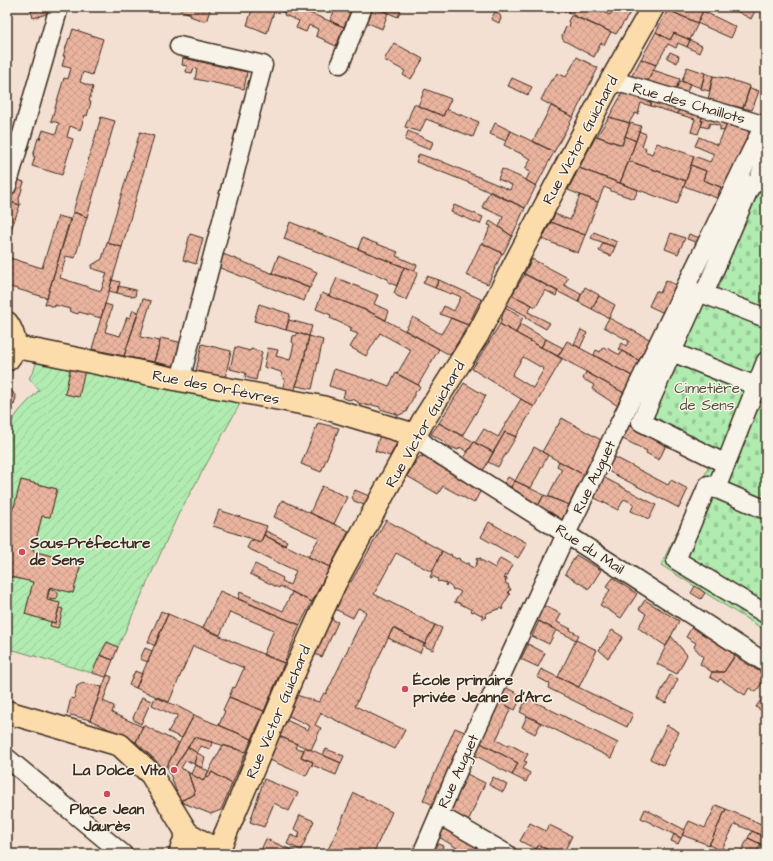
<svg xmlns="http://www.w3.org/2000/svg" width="773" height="861" font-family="'Architects Daughter',sans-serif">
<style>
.cemetery{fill:url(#cemetery-stones);stroke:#768a67}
.garden{fill:url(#garden-furrows);stroke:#768a67}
.building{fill:url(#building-cross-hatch);stroke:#3b2a1e;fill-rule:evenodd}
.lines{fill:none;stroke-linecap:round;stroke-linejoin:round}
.minor-casing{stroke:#3b2a1e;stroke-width:21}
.major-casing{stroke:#3b2a1e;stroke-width:25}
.minor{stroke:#f7f3e8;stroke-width:18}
.major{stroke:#fddcac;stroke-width:22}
.poi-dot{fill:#d1495b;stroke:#f7f3e8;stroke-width:1.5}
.labels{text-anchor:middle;stroke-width:3;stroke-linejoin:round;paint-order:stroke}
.street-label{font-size:15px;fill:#3b2a1e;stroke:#f7f3e8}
.park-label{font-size:15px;fill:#52513b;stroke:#f7f3e8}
.poi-label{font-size:15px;font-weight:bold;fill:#3b2a1e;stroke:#f7f3e8;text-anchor:start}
</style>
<defs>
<pattern id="cemetery-stones" width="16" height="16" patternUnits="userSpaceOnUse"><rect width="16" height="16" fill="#b0ebb0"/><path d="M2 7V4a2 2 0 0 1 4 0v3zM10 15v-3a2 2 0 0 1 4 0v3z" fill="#98ca97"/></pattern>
<pattern id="garden-furrows" width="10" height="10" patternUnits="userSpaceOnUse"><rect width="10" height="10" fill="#b0ebb0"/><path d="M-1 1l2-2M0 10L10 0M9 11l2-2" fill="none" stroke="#98ca97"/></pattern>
<pattern id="building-cross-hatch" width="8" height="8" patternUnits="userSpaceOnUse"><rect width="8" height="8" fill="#ebb49f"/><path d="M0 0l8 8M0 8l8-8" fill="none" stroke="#ca9b88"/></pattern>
</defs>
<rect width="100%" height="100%" fill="#f3e0d2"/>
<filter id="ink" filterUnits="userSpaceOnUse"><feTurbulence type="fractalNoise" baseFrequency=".025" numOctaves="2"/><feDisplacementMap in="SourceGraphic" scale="8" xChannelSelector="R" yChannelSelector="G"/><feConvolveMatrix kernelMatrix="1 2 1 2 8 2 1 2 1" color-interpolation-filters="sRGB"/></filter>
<g filter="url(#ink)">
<path class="cemetery" d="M766 142V631L661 565 709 466 628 424Z"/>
<path class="garden" d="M37 360 71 366 65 394 78 397 85 369 241 402 178 515 118 647 107 642 92 673 7 648V576L33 582 25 614 51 622 60 603 47 600 50 587 73 593 81 564 33 551 42 516 50 517 57 489 21 480 14 507H13L7 529V428L20 410 39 390 29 378 34 370Z"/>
<path class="building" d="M30 7H55L53 12 33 18Z
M180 7H211L206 22 190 16 191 14 180 10Z
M253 7H287L285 13 275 9 267 33 247 25Z
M287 7H295L344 27 336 46 325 41V40L316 36 318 29 309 25 306 32 296 28 299 21 284 15Z
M336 7H352L344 27 330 21Z
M373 7 388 13 382 29 366 22Z
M374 7H402L398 17Z
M554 7H571L568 13Z
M571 7H592L610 15 615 7H634L616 34 568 13Z
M670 7H694L703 11 697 23 668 10Z
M729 7H757L751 19Z
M668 10 698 23 690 40 674 33 670 40 656 32Z
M703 11 736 27 731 38 697 23Z
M495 12 500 15 501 19 499 23 491 19Z
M571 16H573L611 32 604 45 601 43 594 57 563 40 562 36 566 27 570 26 568 21Z
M73 29 103 39 92 75 83 72 80 82 93 87 89 101 91 102 87 116 85 115 80 130 70 126 67 137 73 139 62 175 32 166 35 157 33 156 38 138 40 139 43 130 56 134 59 123 51 121 64 78 68 79 71 68 62 66 65 56H63L69 38 70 39Z
M656 32 670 40 674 33 690 40 687 47 678 43 676 48 668 44 656 65 641 59Z
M690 40 702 46 699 53 687 47Z
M394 43 423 59 411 79 403 75 405 71 384 60Z
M670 52 679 56 677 63 667 58Z
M577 57 598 68 573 117 541 100 551 80H553L557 73 566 77Z
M183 58 247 72 244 89 195 79 197 69 194 68 192 73 186 72 187 66 182 65Z
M641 59 656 65 646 85 630 79Z
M687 67 705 73 701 88 682 81Z
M653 70 680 79 674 93 646 85Z
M705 73 713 76 709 91 701 89Z
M713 76 725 78 750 86 743 108 708 100Z
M512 78 532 87 528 95 508 86Z
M680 81 690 84 686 95 674 93Z
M750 88 759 91 752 110 743 108Z
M425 89 451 99 443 116 418 106Z
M623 92 651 99V106L641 103 638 114 635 113 629 123 609 117Z
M651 99 679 107 678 114 651 106Z
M414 104 443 116 446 109 479 122 473 137 426 119 420 132 405 127Z
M551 106 573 117 554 152 533 141Z
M679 107 703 114 701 121H703L698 134 691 132 695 119 678 114Z
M703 114 728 122 724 131 720 130V126L710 123 708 128 701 126 703 121H701Z
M101 117 115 121 87 217 73 212Z
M609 117 630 123 622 145 597 136Z
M728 122 730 126 747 130 751 136 725 189 703 180 706 171 691 165 694 156 710 162 714 154 695 146 699 137 718 145Z
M495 123 511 131 506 141 490 134Z
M630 123 641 126 636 141 625 136Z
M408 131 433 142 430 150 405 140Z
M511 131 554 152 536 186 526 180 530 172 525 169 531 159 504 145Z
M639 131 646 134 642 146 646 148 645 151 652 154 657 143 694 156 686 181 629 161Z
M140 132 154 136 122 247 107 243Z
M596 136 622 145 625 136 636 141 620 183 579 168Z
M419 154 436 160V159L510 190 512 185 498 179 502 169 520 177 536 186 525 208 467 182 416 162Z
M629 161 686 181 677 204 620 183Z
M691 165 706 171 703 180 721 187 717 198 684 186Z
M579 168 638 190 634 199 611 191V190L604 187 598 202 568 190Z
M12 178 24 182 19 199 20 205 7 201V197Z
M490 191 525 208 512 236 499 227 503 217 482 207Z
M580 195 598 202 585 235 551 222 555 214 570 220Z
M7 201 20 205 7 241Z
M454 205 483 217 480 224 451 212Z
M73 212 87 217 75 258 66 256 60 278 101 291 107 273 91 268 92 265 102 259 107 243 122 247 101 318 79 312 78 314 69 311 70 309 55 305V307L45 304Z
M58 216 70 219 47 298 7 286V257L42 268Z
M490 221 512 236 503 254 483 243 491 226 488 225Z
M290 222 404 267 397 286 388 282V279L284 239Z
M551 222 585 235 578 253 542 239Z
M594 232 617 242 615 247 591 238Z
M671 233 685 238 678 254 665 249Z
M190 234 203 238 196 264 183 260Z
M689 234 700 238 698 243 687 239Z
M362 238 398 252 396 256 417 265 414 271 358 249Z
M481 243 502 253 488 284 466 275Z
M603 243 615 247 611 256 599 251Z
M218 252 309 288 304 301 215 266Z
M278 256 317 272 310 288 272 273Z
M532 259 568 278 564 285 581 294 578 302 524 274Z
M404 267 418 272 406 300 397 296 394 293Z
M525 274 558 291 556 296 545 290 536 307 512 295Z
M427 276 439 280 435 288 423 283Z
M337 278 378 295 374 304 389 311 386 320 370 312 329 296Z
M112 280 120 282 117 293 109 291Z
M439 280 481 299 468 325 440 314 444 306 454 311 461 297 452 293 451 294 435 288Z
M666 280 678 286 664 313 649 306 656 291 660 293Z
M118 286 136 290 135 297 117 293Z
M585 287 599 295 592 309 578 302Z
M322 293 370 312 439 349 418 385 397 374 411 350 380 333 366 356 350 347 358 334 350 331 352 328 330 318 331 315 316 309Z
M512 295 532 305 528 312 550 323 546 329 526 318 527 316 506 305Z
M599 296 615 305 609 318 592 309Z
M143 299 151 301 140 337 160 341 154 362 124 356Z
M105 304 112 306 105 332 120 336 127 317 130 318 133 310 138 312 124 356 92 349Z
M259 304 290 314 286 330 254 321Z
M505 307 523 317 516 333 500 324Z
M413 317 441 334 451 318 468 325 450 355 405 330Z
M609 318 651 340 640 361 618 349 622 343 626 346 629 341 604 327Z
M289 320 312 326 309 336 286 330Z
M500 324 562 359 534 407 472 369ZM523 357 544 369 533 388 512 375Z
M520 324 546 339 541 347 516 333Z
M581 330 587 333 580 348 574 344Z
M297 333 309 336 303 364 294 392 282 390 285 379H283L281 372 264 367 268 348 278 350 276 356 290 360 294 344 292 342 293 336 296 335Z
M309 336 323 340 312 389 296 386 303 364Z
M161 338 183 343 177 367 154 362Z
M546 339 563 348 558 356 541 347Z
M567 341 632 376 624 393 558 356Z
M202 344 231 351 225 378 196 371Z
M235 347 250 351 251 349 262 352 256 380 245 377 246 373 230 369Z
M603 347 607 349V348L620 355 622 351 640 361 632 376 594 355 596 350 600 352Z
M71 366 85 369 79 397 65 394Z
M334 369 373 381V379L376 381 389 386 396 373 420 386 418 390 416 391 413 397V398L407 410 408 411 397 416V414L380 409V407L372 405 370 406 358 403 357 401 351 399 350 400 343 398 345 391 329 386Z
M586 372 624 393 618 406 592 389 594 385 583 379Z
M464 383 486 396 462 436 439 423Z
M12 391 16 397 14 405 8 403 7 406V393Z
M521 399 534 407 516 437 505 432 493 452 475 443 484 429 498 437Z
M562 418 601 440 584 475 542 452 556 427H557Z
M318 423 339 428 321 472 301 464Z
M439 423 474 442 467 452 460 447 458 450 446 445V443L431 434Z
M628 424 667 443 659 460 646 453 647 451 621 438Z
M505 432 516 437 498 467 488 462Z
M380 435 398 441 390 456 375 451Z
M474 442 493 452 483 471 464 458Z
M534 447 548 455 531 488 515 481Z
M421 456 467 480 481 490 474 503 443 486 438 494 407 476 418 458Z
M613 456 668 485 671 480 688 489 679 508 606 470Z
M559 461 584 475 569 505 548 496 562 469 557 466Z
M508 477 515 481 510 488 504 483Z
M603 477 656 505 649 519 631 511 634 504 624 499 618 510 593 497Z
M21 480 57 489 50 517 42 516 33 551 81 564 73 593 50 587 47 600 60 603 55 623 25 614 33 582 7 576V529L13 507H14Z
M515 481 544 495 538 506 510 488Z
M322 486 347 497 334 524 310 513Z
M355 490 369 496 364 505 354 501 352 497Z
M544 495 569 505 560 524 536 509Z
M282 500 349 531 330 567 308 557 319 538 274 517Z
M219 510 267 526 261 542 213 526Z
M386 520 442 551 432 572 396 553 374 594 435 625 425 644 393 628 355 706 405 730 395 749 321 713 315 725 321 728 311 750 279 736 286 720 308 730 310 726 287 715 296 695 319 702 324 693 326 694 366 612 358 608 353 618 335 609 348 581 351 582Z
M489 522 527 543 518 558 481 537Z
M266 531 287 541 284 546 264 535Z
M264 535 330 567 312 602 280 586 279 588 250 574 255 564 283 578 282 581 290 585 296 571 247 548 251 540 260 543Z
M442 551 450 555V554L452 555 451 556 457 559 458 558 460 559 459 560 466 564 467 563H469L468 565 474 568 478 560H476L477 558 479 559 480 558H481V560L495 568 500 558 513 565 507 576 506 575 504 579 507 578V580H505L506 584H508L509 588H510L511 590 508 591 509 594H510L502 607 503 608 502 610 501 608 487 613 485 616 486 617 484 619 482 618 483 616 474 611 473 612 471 611 472 610 457 602 455 603V601L461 592 455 589 454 590 452 589 453 588 447 584 446 586 445 585 446 583 440 581 439 582 437 581 438 579 432 576V578L430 577Z
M576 555 601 570 589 589 565 574Z
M613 578 637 594 621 618 600 605 610 590 606 587Z
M695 586 705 593 701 599 691 593Z
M49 588 56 591 58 592V596L56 599 53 600 47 598Z
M220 591 300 625 284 663 263 655 274 630 230 612 220 635 203 628Z
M240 592 283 611 292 592 312 602 300 625 238 599Z
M645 600 679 621 666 646 638 628 646 614 639 609Z
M541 604 561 614 557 622 571 629 570 630 579 635 576 640 534 619Z
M59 608 63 609 58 628 50 626 51 622 55 623Z
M161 611 168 614 155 646 148 642Z
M168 614 284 663 264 711 229 697 233 687 235 688 244 668 193 646 169 702 136 688Z
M331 619 338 622 322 657 314 654Z
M539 621 556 630 549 644 532 636Z
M435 625 442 628 433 650 424 646Z
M692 627 735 655 724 672H712L700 664 703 657 694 647 696 643 686 637Z
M393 628 424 644 420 653 388 638Z
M612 630 623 637 608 658 599 650Z
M671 636 687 655 677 674 657 664Z
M576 640 597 650 579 687 558 677Z
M107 642 118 647 113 660 100 655Z
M528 644 545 653 538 667 521 659Z
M145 648 152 651 148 662 140 659Z
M100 655 113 660 106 677 92 673Z
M735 656 766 676 756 692 749 688 745 695 720 679 718 682 710 677 712 672H724Z
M541 669 633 714 627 727 548 688 550 684 537 677Z
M135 671 142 674 136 688 129 685Z
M107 675 112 677 103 701 114 706 112 713 143 727 136 742 90 720Z
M670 675 678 679 666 703 657 699Z
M83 683 102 687 90 720 67 714 71 698 74 699 77 686Z
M503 686 522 696 515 710 497 700Z
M766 692V714L756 707Z
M142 697 151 701 141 724 135 721 133 718Z
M155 697 177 706 194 715 182 738 168 732 178 715 171 714 152 705Z
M229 697 264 711 252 739 219 725 225 711 223 710Z
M527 698 618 743 611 758 520 712Z
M497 700 511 708 496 740 508 746 509 744 528 754 524 761 527 762 523 769 530 773 526 782 512 775 518 763 477 741Z
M194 715 252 739 246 752 194 737 170 774 167 766Z
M527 716 541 723 535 734 522 727Z
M143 725 179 743 167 766 164 768 136 742Z
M667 725 679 732 663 765 650 759Z
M455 728 467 733 435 806 423 800Z
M279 736 297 744 295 748 304 750 301 757 313 762 306 776 270 760Z
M194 737 212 742 210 749 201 746 197 753 188 747Z
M477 741 518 763 512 775 471 753Z
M223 745 246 752 232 784 212 772 209 777 206 776Z
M188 747 197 753 194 764 186 760 181 768 188 772 195 794 180 801 170 774Z
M305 747 341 763 336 775 312 765 313 762 301 757Z
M326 749 344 756 341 763 323 755Z
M197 753 205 757 202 768 194 764Z
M195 765 209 771 203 781 191 774Z
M188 772 203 781 206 776 209 777 212 772 232 784 221 810 211 814 181 802 180 801 195 794Z
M467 774 485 783 466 826 448 816Z
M493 777 507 785 503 792 489 785Z
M264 779 298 793 289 811 274 803 264 827 250 822Z
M354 793 392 812 373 854H326Z
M716 805 726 809 709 845 682 835 689 821 705 828Z
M645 809 685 830 681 838 641 818Z
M726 809 766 826V835L765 837 752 831 735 824 721 851 709 845Z
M300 815 314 821 301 850 287 844 291 835 298 838 300 832 294 829Z
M530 823 546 831 549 825 572 836 563 854H555L539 845 536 849 520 841Z
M445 824 496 854H467L439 837Z
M752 831 765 837 761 844 748 838Z
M674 834 681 838 678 844 671 841Z
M748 838 761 844 755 854H740Z
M266 839 296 852 295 854H259Z
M436 843 443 846 440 854 433 851Z
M539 845 552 852 551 854H546L536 849Z"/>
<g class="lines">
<defs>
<path id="minor" d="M179 46 263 65 180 380
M340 64 363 7
M611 80 766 126
M766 160 758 181 750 187 704 294 766 318
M7 186 59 7
M672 352 699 292 704 294
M415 435 428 447 566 534 766 663
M726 464 641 422 672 352 766 390
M716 489 766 361
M766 510 708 485 676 560 766 614
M7 758 123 854
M439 815 507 854
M422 854 462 761 566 534 764 125"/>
<path id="major" d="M7 323C15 335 18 348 8 359
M14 347 38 351 180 380 322 407 415 435
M7 712 120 745 151 774 187 833 218 851 216 854
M218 851 231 821 293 675 335 583 423 421 478 334 606 90 653 7
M180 854 187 833"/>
</defs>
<use href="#minor" class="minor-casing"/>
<use href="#major" class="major-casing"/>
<use href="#minor" class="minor"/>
<use href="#major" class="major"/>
</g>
</g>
<g class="poi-dot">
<circle cx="22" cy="552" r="4"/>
<circle cx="405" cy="689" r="4"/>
<circle cx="174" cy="770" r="4"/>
<circle cx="107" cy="794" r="4"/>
</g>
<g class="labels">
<g class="street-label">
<text transform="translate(689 103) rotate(16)" y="5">Rue des Chaillots</text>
<text transform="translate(580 140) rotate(-62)" y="5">Rue Victor Guichard</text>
<text transform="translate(216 387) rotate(11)" y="5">Rue des Orfèvres</text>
<text transform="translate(425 424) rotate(-60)" y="5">Rue Victor Guichard</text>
<text transform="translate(594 477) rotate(-64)" y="5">Rue Auguet</text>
<text transform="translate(590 549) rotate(33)" y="5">Rue du Mail</text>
<text transform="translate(278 712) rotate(-67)" y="5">Rue Victor Guichard</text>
<text transform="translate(458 771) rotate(-66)" y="5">Rue Auguet</text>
</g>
<g class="park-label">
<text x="707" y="393">Cimetière<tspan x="707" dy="17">de Sens</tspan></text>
</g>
<g class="poi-label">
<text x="30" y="548">Sous-Préfecture<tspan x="30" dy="17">de Sens</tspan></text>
<text x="413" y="685">École primaire<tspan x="413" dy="17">privée Jeanne d'Arc</tspan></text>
<text x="166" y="775" text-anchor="end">La Dolce Vita</text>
<text x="107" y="814" text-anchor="middle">Place Jean<tspan x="107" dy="17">Jaurès</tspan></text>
</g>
</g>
<rect width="773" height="861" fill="none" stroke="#f7f3e8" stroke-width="24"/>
<rect x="12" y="12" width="749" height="837" fill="none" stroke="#3b2a1e" stroke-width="1.5" filter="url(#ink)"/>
</svg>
